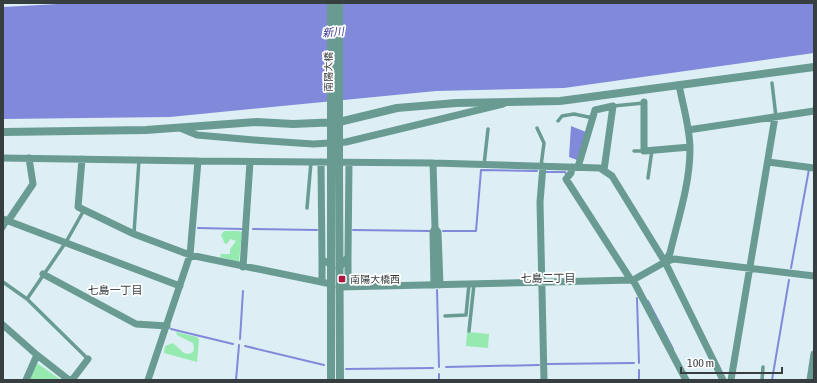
<svg xmlns="http://www.w3.org/2000/svg" width="817" height="383" font-family="'Asap Condensed','Noto Sans JP',sans-serif">
<style>
.green{fill:#95eaaf}
.water{fill:#8189db}
.lines{fill:none;stroke-linecap:round;stroke-linejoin:round}
.stream{stroke:#8189db;stroke-width:2}
.service{stroke:#699b93;stroke-width:3.5}
.minor{stroke:#699b93;stroke-width:7}
.tertiary{stroke:#699b93;stroke-width:8}
.tertiary-bridge{stroke:#699b93;stroke-width:8}
.poi-dot{fill:#ac1742;stroke:#fff;stroke-width:1.5}
.labels{text-anchor:middle;stroke-width:3.5;stroke-linejoin:round;paint-order:stroke}
.street-label{font-size:10px;fill:#373e40;stroke:#fff}
.poi-label{font-size:10px;fill:#373e40;stroke:#fff;text-anchor:start}
.water-label{font-size:11px;font-style:italic;fill:#3d3b9b;stroke:#fff}
.neighbourhood-label{font-size:11px;fill:#373e40;stroke:#fff}
</style>
<rect width="100%" height="100%" fill="#ddeff4"/>
<path class="green" d="M224 231H238L242 232 239 262 220 257 221 254H230V249L236 241 230 239 228 243 225 244 221 235Z
M176 332 197 337 199 340 197 362 164 353 165 346 173 343 184 353 189 354 193 352 194 348 193 343 177 335Z
M467 332 489 334 488 348 466 346Z
M37 363 61 380H29Z"/>
<path class="water" d="M76 3H814V53L564 88 436 91 170 117 3 119V7Z
M571 126 586 132 577 160 569 157Z"/>
<g class="lines">
<path class="stream" d="M546 172H565L566 174
M198 228 243 229
M253 229 317 230
M353 230 430 231
M443 231H476L481 170 537 171
M791 268 809 169
M437 290 439 367
M637 298 639 363
M648 301 673 349
M171 329 233 344
M240 339 243 291
M245 346 324 365
M547 364 634 363
M446 367 539 365
M346 369 433 368
M639 370V380
M439 374V380
M236 380 239 345
M772 380 789 280"/>
<path class="service" d="M772 83 776 117
M613 106 644 103
M558 121 562 116 574 114 593 118
M537 128 544 143 541 166
M634 151H644
M484 165 488 129
M648 178 652 150
M307 208 311 162
M3 229 8 221
M134 233 139 160
M3 282 27 299 88 359
M27 299 66 242 84 210
M445 316 466 315 469 284
M469 331 474 284
M762 380 763 367"/>
<path class="minor" d="M644 102V151L690 147
M180 128 197 135 254 140 313 144 346 142 503 104
M688 130 814 111
M3 158 198 161 190 255 148 380
M82 159 78 207 134 234 190 255 331 284
M198 161 433 163 600 168 612 176 665 262 723 380
M321 162 322 260 331 264
M768 162 814 168
M433 163 435 228 433 232 434 285
M543 166 540 202 544 380
M572 167 571 173 566 179 631 280
M578 167 595 110 613 106 604 170
M3 219 180 286
M8 221 33 184 29 158
M435 228 438 232 440 285
M348 257V287
M322 260V282
M665 262 670 253C678 219 690 184 690 149 690 128 683 106 679 85
M243 267 250 162
M339 268 348 257 349 163
M43 274 136 324 167 326
M633 280 686 380
M339 287 633 280 665 262 674 259 814 276
M3 325 37 355 69 380
M26 380 37 355
M72 380 88 359
M731 380 775 117
M810 380 814 354"/>
<path class="tertiary" d="M331 3V127
M339 3V126
M3 132 146 130 257 122 293 124 339 122 397 108 456 103 560 101 814 67
M339 167 340 380
M331 380V167"/>
<path class="tertiary-bridge" d="M331 127V167
M339 127V167"/>
</g>
<rect class="poi-dot" x="338" y="275" width="8" height="8" rx="2"/>
<g class="labels">
<g class="street-label">
<text transform="translate(328 72) rotate(-90)" y="4">南陽大橋</text>
</g>
<g class="poi-label">
<text x="350" y="283">南陽大橋西</text>
</g>
<g class="water-label">
<text transform="translate(333 32) rotate(-5)" y="4">新川</text>
</g>
<g class="neighbourhood-label">
<text x="548" y="282">七島二丁目</text>
<text x="115" y="294">七島一丁目</text>
</g>
</g>
<rect width="817" height="383" fill="none" stroke="#373e40" stroke-width="8"/>
<path d="M681 367v6h101v-6" fill="none" stroke="#373e40" stroke-width="2"/>
<text x="687" y="367" font-size="12" fill="#373e40" stroke="#ffffff" stroke-width="3" paint-order="stroke">100 m</text>
</svg>
